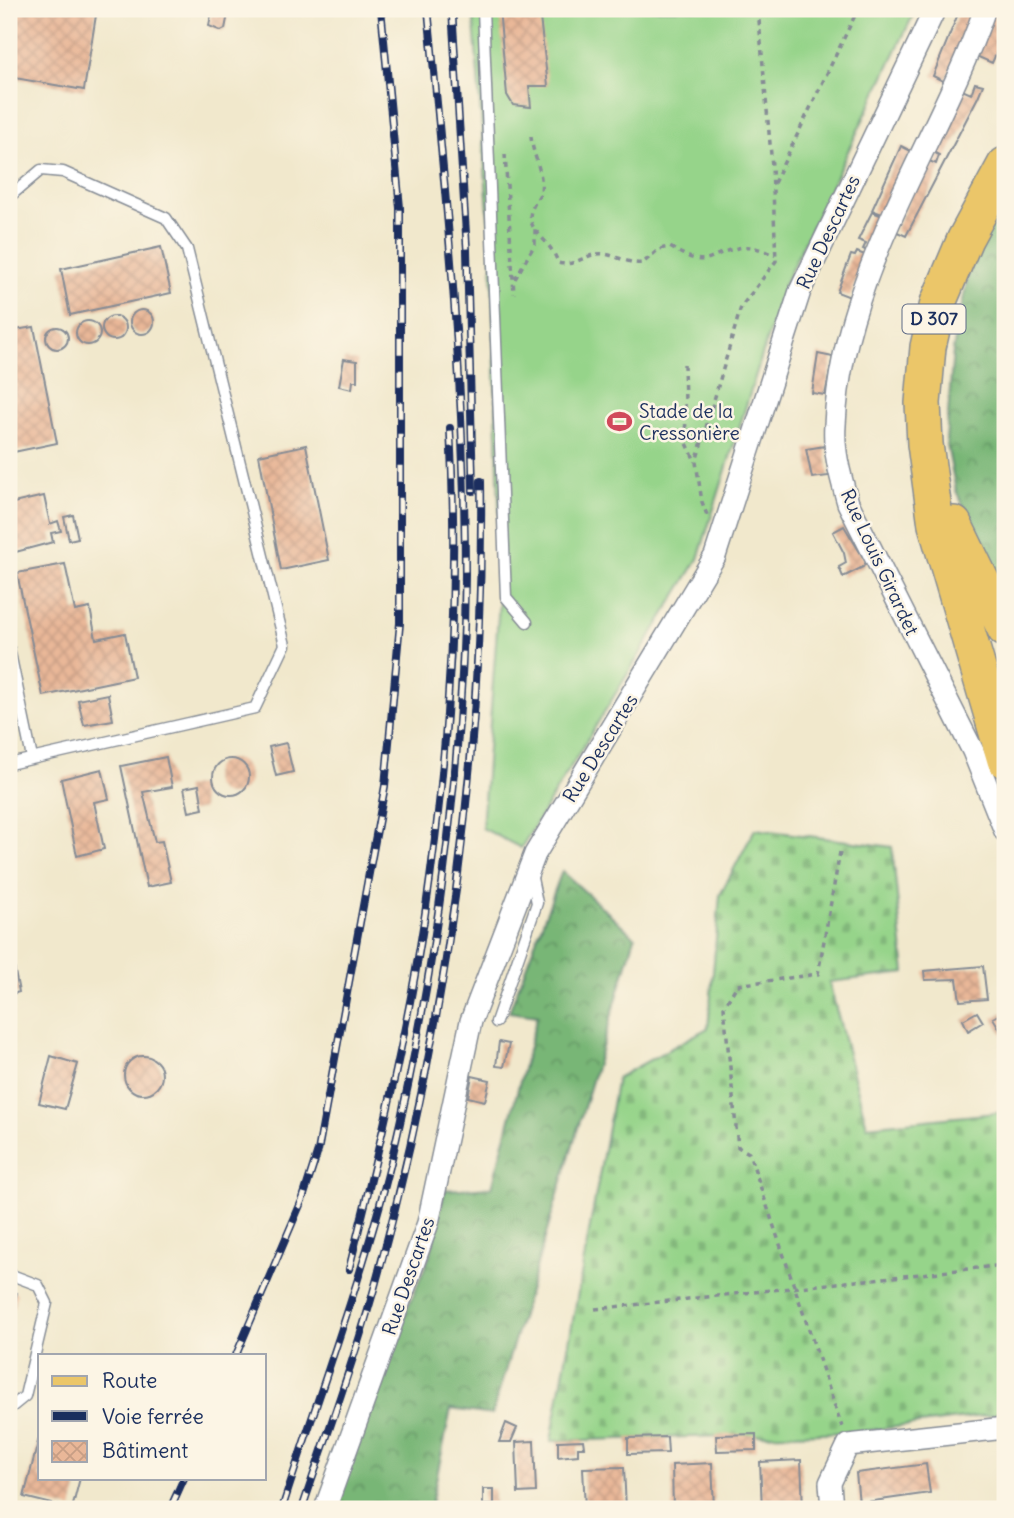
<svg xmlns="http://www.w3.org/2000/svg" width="1014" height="1518" font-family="Delius,sans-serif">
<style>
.forest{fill:url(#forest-crowns);stroke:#4a726a;stroke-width:2}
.cemetery{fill:url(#cemetery-stones);stroke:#588274;stroke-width:2}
.garden{fill:#96d48a;stroke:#588274;stroke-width:2}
.building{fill:url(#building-cross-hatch)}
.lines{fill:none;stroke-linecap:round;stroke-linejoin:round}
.lane-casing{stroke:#868c95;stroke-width:13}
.street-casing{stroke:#868c95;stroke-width:24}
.primary-casing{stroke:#868c95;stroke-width:38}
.path{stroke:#868c95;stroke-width:3.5;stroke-dasharray:5 5;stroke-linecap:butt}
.lane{stroke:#fff;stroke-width:10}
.street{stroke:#fff;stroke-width:21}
.primary{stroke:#ebc669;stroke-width:35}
.rail-casing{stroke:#1b2f5e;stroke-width:8}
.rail{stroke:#fcf5e5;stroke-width:5;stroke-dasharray:16;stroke-linecap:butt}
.labels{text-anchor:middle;stroke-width:5;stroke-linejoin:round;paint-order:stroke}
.shield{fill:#fcf5e5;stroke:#5e6a86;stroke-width:2}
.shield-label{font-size:18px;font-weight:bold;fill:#1b2f5e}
.street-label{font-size:19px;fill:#1b2f5e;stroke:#fcf5e5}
.poi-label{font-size:19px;fill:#1b2f5e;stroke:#fcf5e5;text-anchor:start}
</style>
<defs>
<pattern id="forest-crowns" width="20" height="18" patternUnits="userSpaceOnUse" patternTransform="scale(1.75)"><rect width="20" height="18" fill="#78b676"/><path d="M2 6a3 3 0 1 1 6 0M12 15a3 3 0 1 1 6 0" fill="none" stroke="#629464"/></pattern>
<pattern id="cemetery-stones" width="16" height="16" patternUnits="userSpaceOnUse" patternTransform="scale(1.75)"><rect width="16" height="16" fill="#96d48a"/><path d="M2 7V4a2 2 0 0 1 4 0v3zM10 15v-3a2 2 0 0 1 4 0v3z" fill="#81b67a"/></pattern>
<pattern id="building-cross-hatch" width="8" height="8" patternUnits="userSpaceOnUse" patternTransform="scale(1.75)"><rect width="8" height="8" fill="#e9b798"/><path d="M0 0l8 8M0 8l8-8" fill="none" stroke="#c79e85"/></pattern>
</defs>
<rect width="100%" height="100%" fill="#fcf5e5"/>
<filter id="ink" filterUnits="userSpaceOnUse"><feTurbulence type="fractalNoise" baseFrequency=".0143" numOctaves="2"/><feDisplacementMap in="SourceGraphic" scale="14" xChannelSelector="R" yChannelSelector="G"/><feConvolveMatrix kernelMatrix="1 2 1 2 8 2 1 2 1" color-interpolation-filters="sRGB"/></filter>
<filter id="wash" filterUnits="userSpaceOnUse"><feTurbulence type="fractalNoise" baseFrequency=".00686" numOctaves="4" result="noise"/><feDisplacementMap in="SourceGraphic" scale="28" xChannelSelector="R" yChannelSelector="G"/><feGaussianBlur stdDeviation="1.57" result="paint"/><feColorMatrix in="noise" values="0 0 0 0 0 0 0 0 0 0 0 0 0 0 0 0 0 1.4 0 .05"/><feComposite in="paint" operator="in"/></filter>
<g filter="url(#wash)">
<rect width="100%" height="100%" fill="#f1e8cc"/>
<path class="forest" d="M1005 197V593L956 491 946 440 953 350 969 271Z
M562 871 635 937 492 1415 451 1409 430 1509H333L384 1364 431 1253 445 1190 492 1187 537 1016 509 1012Z"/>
<path class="cemetery" d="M755 829 892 847 905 973 829 982 867 1126 1005 1112V1413L856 1432 551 1441 617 1078 708 1028 720 895Z"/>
<path class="garden" d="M473 9H916L784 285 698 559 521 848 482 828 501 576 492 263Z"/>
<g id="blocks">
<path class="building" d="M9 9H97L84 90 9 77Z
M212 9H229L225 29 221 31 209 26Z
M499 9H539L548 86H529L531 107 513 105 507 95Z
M960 9 973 12 945 82 933 76Z
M993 9H1005V33L992 63 976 56Z
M975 83 983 85 978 97 906 236 895 231 927 160 936 164 939 155 931 151 936 141 939 142 960 89 971 94Z
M901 146 913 152 884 215 872 210Z
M872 212 883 216 867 251 863 249 866 243 858 240Z
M161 247 171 293 70 315 61 269Z
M857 252 865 255 850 297 837 292 851 255 855 256Z
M130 322a12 12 0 1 1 24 0a12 12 0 1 1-24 0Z
M102 328a12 12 0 1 1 24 0a12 12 0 1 1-24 0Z
M76 333a12 12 0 1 1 24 0a12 12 0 1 1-24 0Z
M46 338a11 11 0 1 1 22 0a11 11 0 1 1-22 0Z
M34 327 57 443 9 453V331Z
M818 354 833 357 825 395 812 393Z
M344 359 357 361V381H353L352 389 339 386Z
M306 445 329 560 281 570 259 455Z
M825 446 829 476 812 478 806 449Z
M44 496 50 524 58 521 61 531 51 533 53 542 12 553 9 504Z
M73 515 78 538 69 540 64 517Z
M844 526 866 562 863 567 843 577 839 567 846 563 844 553 833 532Z
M65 564 75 611 90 608 96 639 125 633 134 677 43 696 17 573Z
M108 694 113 720 84 725 78 700Z
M286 743 293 772 276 776 269 747Z
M166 757 172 787 143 792 155 842 162 841 171 882 147 887 121 766Z
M213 777a18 18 0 1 1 36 0a18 18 0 1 1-36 0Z
M102 769 109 799 94 802 104 849 77 856 61 779Z
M199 785 203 809 189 812 184 788Z
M9 951H11L19 992 9 995Z
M983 966 987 999 960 1001 957 979 925 980 924 971Z
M977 1012 983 1022 968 1031 963 1020Z
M1004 1012H1005V1038L993 1018Z
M499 1042 509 1044 504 1067 496 1066Z
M124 1075a19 19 0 1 1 38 0a19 19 0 1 1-38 0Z
M51 1056 78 1064 65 1109 39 1103Z
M472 1076 490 1080 485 1101 468 1097Z
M9 1290 17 1293 10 1323H9Z
M506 1423 517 1428 511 1442H499Z
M756 1434V1450L717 1451 716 1435Z
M667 1437 668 1453 628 1454V1438Z
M39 1438 40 1478H80L72 1509 24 1497Z
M583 1440 584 1447H578V1455L558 1457V1441Z
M534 1441 536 1492 518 1493 516 1442Z
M801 1460 803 1509H762L760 1462Z
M712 1463 714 1509H673L672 1465Z
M926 1464 930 1493 859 1503 856 1473Z
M624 1467 626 1509H585L583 1468Z
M483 1489H494V1505H483Z"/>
</g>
</g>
<g filter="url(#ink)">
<use href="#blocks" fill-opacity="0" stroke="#868c95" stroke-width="2"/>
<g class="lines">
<defs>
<path id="lane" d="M483 9 506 597 527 622
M9 197 41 170 63 172 166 218 187 249 285 645 255 708 9 764
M9 648 32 758
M496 1022 537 903 531 873
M9 1274 38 1285 47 1303 25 1396 9 1409"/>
<path id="street" d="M985 9C936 147 841 275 835 425 833 452 841 478 848 503L973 751 1005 831
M325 1509 428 1223 471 1021 535 854 715 556 800 291 935 9
M832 1509 830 1483 848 1445 1005 1428"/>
<path id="primary" d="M1005 165 965 239 938 303 928 347 923 403 925 444 936 525 1005 760
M954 524 1005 629"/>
</defs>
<use href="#lane" class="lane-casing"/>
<use href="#street" class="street-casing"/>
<use href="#primary" class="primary-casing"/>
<path class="path" d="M531 136C532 154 544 173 541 191 538 201 527 210 531 222 535 234 553 245 558 263 574 267 583 256 597 254 613 252 627 265 643 263L659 249 670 247C712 272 702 254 743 247 754 245 765 252 775 255
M505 154 514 294
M774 183 858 9
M515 279 535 244V229
M684 364 686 441 695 461
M707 515 702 502 696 462 741 307 776 261 772 166 758 9
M840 852 818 974 737 985 724 1007 738 1147 749 1153 842 1427
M595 1309 1005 1265"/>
<use href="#lane" class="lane"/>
<use href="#street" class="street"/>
<use href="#primary" class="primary"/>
<defs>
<path id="rail" d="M452 9 467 250 473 491
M349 1269C378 1153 406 1038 424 921 448 760 459 590 450 428
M236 1355 303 1198 318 1151 385 786 400 623V208L381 9
M170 1509 184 1478
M282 1509C319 1393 363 1277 392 1158 435 975 464 762 465 574 465 385 446 196 428 9
M302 1509C327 1434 355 1359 376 1282 448 1020 484 753 481 481"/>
</defs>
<use href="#rail" class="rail-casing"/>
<use href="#rail" class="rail"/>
</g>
</g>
<defs>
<symbol id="stadium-bare" viewBox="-9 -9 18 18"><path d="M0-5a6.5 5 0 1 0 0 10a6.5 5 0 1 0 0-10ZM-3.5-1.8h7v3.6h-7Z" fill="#d1495b" stroke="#fcf5e5" stroke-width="2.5" paint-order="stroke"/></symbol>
</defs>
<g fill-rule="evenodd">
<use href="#stadium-bare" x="602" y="404" width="35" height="35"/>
</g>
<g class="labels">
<rect class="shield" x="902.5" y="304.5" width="63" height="29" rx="5"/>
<g class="shield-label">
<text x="934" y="325">D 307</text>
</g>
<g class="street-label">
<text transform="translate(828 232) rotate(-65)" y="7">Rue Descartes</text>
<text transform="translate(880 562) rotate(65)" y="7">Rue Louis Girardet</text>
<text transform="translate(600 748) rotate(-58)" y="7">Rue Descartes</text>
<text transform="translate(408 1276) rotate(-71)" y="7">Rue Descartes</text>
</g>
<g class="poi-label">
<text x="639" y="418">Stade de la<tspan x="639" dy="22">Cressonière</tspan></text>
</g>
</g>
<rect width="1014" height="1518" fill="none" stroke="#fcf5e5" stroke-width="35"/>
<rect x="38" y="1354" width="228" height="126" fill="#fcf5e5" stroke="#a2a6af" stroke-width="2"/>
<rect x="52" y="1376" width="35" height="10" fill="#ebc669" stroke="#a2a6af" stroke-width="2"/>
<text x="102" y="1388" font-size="21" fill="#1b2f5e">Route</text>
<rect x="52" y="1411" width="35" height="10" fill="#1b2f5e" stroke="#a2a6af" stroke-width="2"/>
<text x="102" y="1424" font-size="21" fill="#1b2f5e">Voie ferrée</text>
<rect x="52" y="1441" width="35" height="21" fill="url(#building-cross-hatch)" stroke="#a2a6af" stroke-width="2"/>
<text x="102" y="1458" font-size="21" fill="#1b2f5e">Bâtiment</text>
</svg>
